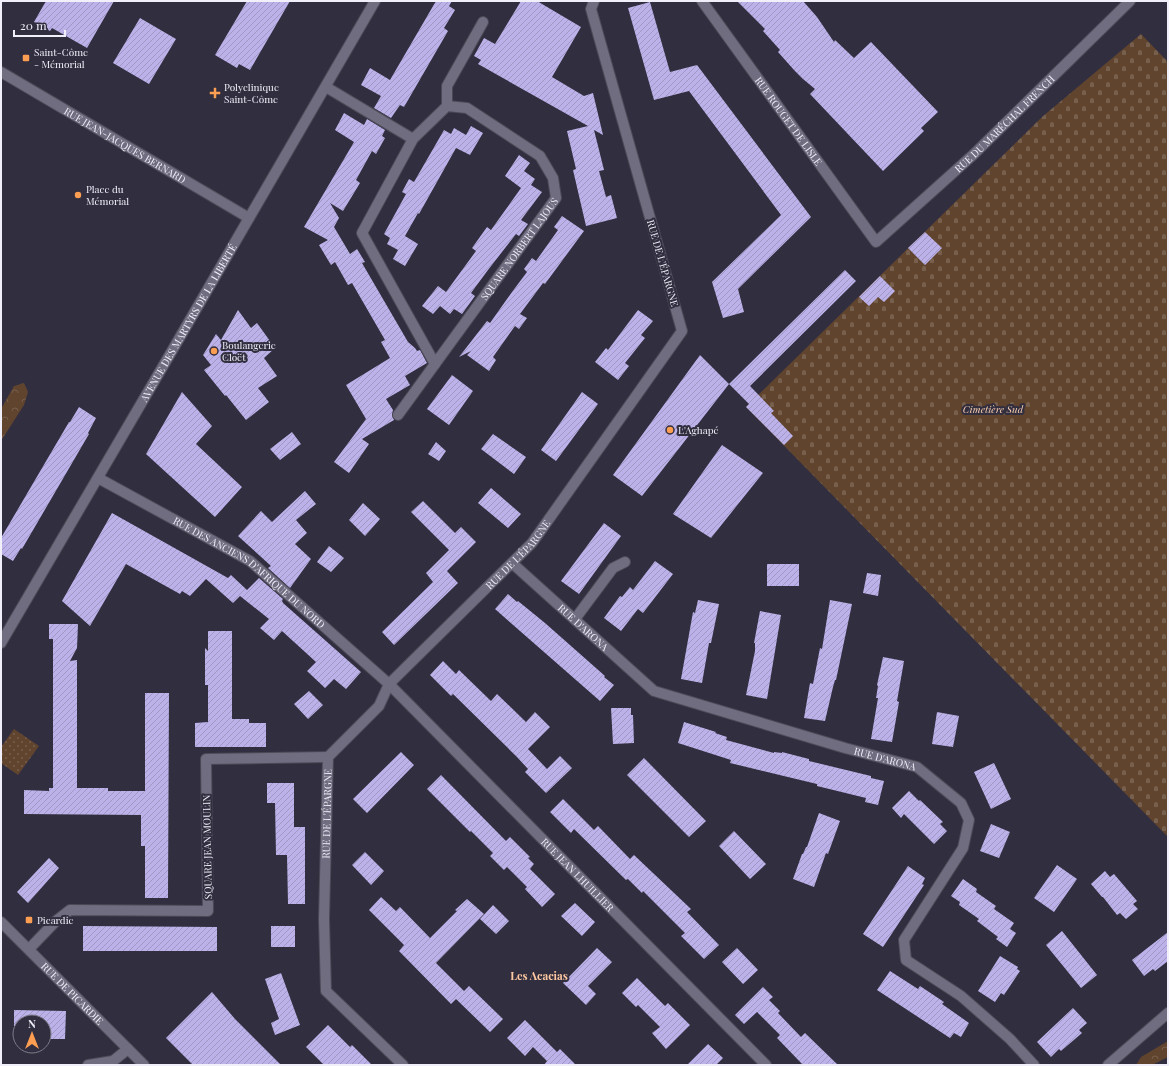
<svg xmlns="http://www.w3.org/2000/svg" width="1169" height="1066" font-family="'Playfair Display',serif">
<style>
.forest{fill:url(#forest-crowns)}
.cemetery{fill:url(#cemetery-stones)}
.park{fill:url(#park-dots)}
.building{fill:url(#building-hatch)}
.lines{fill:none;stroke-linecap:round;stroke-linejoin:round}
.minor-casing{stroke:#4d4a58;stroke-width:12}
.tertiary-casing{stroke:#4d4a58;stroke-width:12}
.minor{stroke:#706d80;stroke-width:10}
.tertiary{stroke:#706d80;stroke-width:10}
.poi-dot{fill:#fb9e52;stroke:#312e3f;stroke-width:1.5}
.labels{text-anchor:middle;stroke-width:4;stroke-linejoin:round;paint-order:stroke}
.poi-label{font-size:10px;fill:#f1effa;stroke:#312e3f;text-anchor:start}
.street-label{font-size:10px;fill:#f1effa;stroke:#312e3f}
.park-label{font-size:10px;font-style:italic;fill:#faceaf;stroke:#312e3f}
.neighbourhood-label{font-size:11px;font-weight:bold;fill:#fec8a1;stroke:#312e3f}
</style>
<defs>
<pattern id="forest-crowns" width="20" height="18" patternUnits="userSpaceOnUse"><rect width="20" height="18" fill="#60442e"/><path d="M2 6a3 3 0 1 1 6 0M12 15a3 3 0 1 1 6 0" fill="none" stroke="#775f4d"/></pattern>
<pattern id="cemetery-stones" width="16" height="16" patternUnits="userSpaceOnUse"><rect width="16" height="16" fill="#60442e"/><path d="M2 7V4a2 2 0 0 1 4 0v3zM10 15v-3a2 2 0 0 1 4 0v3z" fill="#775f4d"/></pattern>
<pattern id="park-dots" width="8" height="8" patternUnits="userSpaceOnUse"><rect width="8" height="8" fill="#60442e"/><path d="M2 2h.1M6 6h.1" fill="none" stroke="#775f4d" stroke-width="1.8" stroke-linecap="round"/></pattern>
<pattern id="building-hatch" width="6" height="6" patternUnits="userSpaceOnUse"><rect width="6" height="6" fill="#bcb2e9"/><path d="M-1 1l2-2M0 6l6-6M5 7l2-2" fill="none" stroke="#9f98c2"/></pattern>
</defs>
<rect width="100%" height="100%" fill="#312e3f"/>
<path class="forest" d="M24 383 28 392 24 405 1 441V409L14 386Z
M1168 1041V1057L1152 1065H1136L1141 1057Z"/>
<path class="cemetery" d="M1141 34 1168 62V837L746 407 1042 117Z"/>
<path class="park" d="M14 729 39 746 18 775 1 763V747Z"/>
<path class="building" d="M46 1H114L87 48 52 28 50 31 34 22Z
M247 1H290L250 70 239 64 237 68 215 55Z
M436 1H452L449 6 455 10 444 28 448 31 404 107 400 105 391 118 374 108 381 96 361 85 370 68 390 80Z
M521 1H537L581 27 552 77 584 96 593 93 603 135 594 130 604 170 599 171 606 197 611 195 617 218 586 226 573 170 576 169 567 131 588 126 478 64 481 60 474 56 484 38 495 44Z
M737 1H803L817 17 834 42 835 40 854 58 871 42 938 112 921 128 924 131 883 171 810 94 815 89 803 79 794 70 778 52 780 50 763 31 765 29Z
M650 2 670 72 697 65 811 217 738 289 744 312 723 318 712 282 781 215 689 91 654 100 628 8Z
M140 18 176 39 149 84 113 63Z
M344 113 364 125 367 119 385 130 382 136 385 138 376 154 372 151 356 180 360 183 343 211 330 203 339 218 334 227 350 254 357 249 365 262 362 263 408 342 415 348 417 351 420 350 427 363 405 376 410 385 386 399 393 410 392 415 394 420 362 439 369 444 349 473 334 462 366 419 346 385 390 358 381 342 385 340 352 283 348 285 335 262 331 265 319 245 328 240 304 227 354 142 335 130Z
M471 126 483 133 470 155 456 148 419 214 418 213 405 236 418 244 405 266 393 259 398 250 387 244 390 238 384 234 406 194 402 192 409 179 414 182 444 130 451 134 454 128 466 135Z
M519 155 530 163 524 171 535 179 531 185 542 192 521 220 528 224 519 236 516 234 488 270 471 293 475 296 462 314 454 309 450 314 440 306 433 314 422 306 438 286 446 292 476 251 472 248 487 227 491 230 521 188 505 176Z
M562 216 584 231 545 284 543 283 520 314 527 318 519 329 515 326 493 357 496 360 489 371 467 355 471 351 459 357 487 321 490 323 512 292 527 272 524 269 532 258 536 261 558 230 554 227Z
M925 232 942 248 925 265 908 248Z
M845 270 856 281 750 386 774 411 771 413 793 436 784 445 746 407 749 404 729 384Z
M880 276 895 291 884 302 878 297 869 306 859 297Z
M238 310 251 328 257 323 275 348 264 358 277 376 258 388 269 402 246 420 226 395 225 396 204 370 211 365 203 355 216 334 221 340Z
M638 310 653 321 641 335 645 338 625 363 629 366 618 380 595 362 606 348 608 350Z
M700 355 729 384 642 496 613 475Z
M452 375 473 391 449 425 427 409Z
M182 392 212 426 196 444 242 487 215 517 146 454Z
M582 392 598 404 556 461 541 450Z
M79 407 96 418 88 433 89 434 22 549 21 548 13 561 1 554V538L69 422H70Z
M292 432 301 444 280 460 270 449Z
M493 434 526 457 514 474 481 449Z
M436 442 446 451 439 461 428 454Z
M722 445 763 473 711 538 673 514Z
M491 488 521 514 508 528 478 503Z
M305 491 316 504 296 520 307 533 295 544 311 559 290 588 268 568 271 566 238 536 261 511 272 522Z
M423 501 455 533 461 527 476 542 447 571 458 583 394 645 382 632 433 582 426 573 449 550 411 512Z
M363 503 380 519 365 536 349 520Z
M112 513 228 578 231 575 247 590 259 578 283 599 282 601 283 603 361 672 346 689 334 679 325 688 307 671 316 662 282 631 274 640 260 628 269 619 240 596 233 603 206 579 190 596 182 591 180 594 126 564 90 626 62 601Z
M604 523 621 536 579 594 561 581Z
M329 546 344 558 331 572 317 562Z
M655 561 673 574 643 613 638 609 621 631 604 618 620 596 622 597 630 587 633 590Z
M767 564H799V586H767Z
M867 573 881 575 878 596 863 593Z
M508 594 517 602 518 601 545 623 605 676 604 677 614 685 600 701 495 609Z
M698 600 719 604 711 643H709L702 683 681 679 693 612 695 613Z
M830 600 852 604 836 680H835L833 687 825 721 804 718 810 683 813 684 820 648 822 649Z
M760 611 781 615 767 699 746 695 755 651V643H754Z
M49 624H78L77 648 70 661 77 660V788H108V791H145V693H169L168 898H145V846H141V815L24 814V790L49 791V788H53V639H49Z
M208 631H232V719H249V723H266V747H195V723L208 722V685H205V648L208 651Z
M883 657 904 661 897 701 899 702 892 742 871 739 878 698H876L878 686 877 685Z
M443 661 456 674 459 670 491 701 497 694 526 722 535 712 550 727 528 749 547 769 560 756 572 768 546 793 525 772 528 769 517 757 453 694 451 696 430 675Z
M309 691 323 705 308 719 294 704Z
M611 708H631V715H633L634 743 613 744Z
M937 712 959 716 953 747 932 744Z
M684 722 716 732 715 733 727 737 726 740 774 753V752L782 753V752L809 759V761L871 776V778L884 781 878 805 865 802 866 798 817 786V784L730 763 731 760 678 743Z
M401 752 414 765 367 813 353 799Z
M644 758 706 821 689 837 627 775Z
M994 763 1011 799 991 809 974 772Z
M441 775 506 841 510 837 530 857 528 858 534 864 530 869 555 894 542 907 525 889 527 887 507 867 504 870 490 856 493 853 471 831 470 832 427 789Z
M267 783H294V827H305V904H288L287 855H276L275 803H267Z
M909 791 919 801 920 800 943 822 940 824 947 831 934 844 904 814 901 818 892 808Z
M563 799 594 830 598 826 630 859 634 855 691 909 687 912 719 945 704 959 681 936 685 933 643 891 642 893 628 879 626 880 574 829 571 833 550 812Z
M819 813 840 821 828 854 826 853 814 887 793 879 802 854H803L806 847H807Z
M991 824 1010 832 999 858 980 851Z
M734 831 766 864 750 879 719 846Z
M365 852 384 871 371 885 352 865Z
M49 858 59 868 28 903 17 892Z
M1057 865 1077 879 1054 912 1034 898Z
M908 866 925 878 922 884 924 885 883 947 863 934Z
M1105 871 1110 877 1114 874 1137 901 1133 904 1138 909 1126 919 1120 913 1117 915 1103 897H1102L1091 884Z
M963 879 977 889 976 892 996 906 994 909 1014 923 1010 929 1016 933 1007 947 996 939 998 937 977 921 979 919 959 905 960 902 951 896Z
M381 897 396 911 400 907 430 938 457 911 455 910 467 899 484 914 436 963 464 991 451 1004 399 951 404 945 369 910Z
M575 903 595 922 582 936 561 916Z
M493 905 509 921 496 934 480 919Z
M83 926 217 927V951H83Z
M271 926H295V947H271Z
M1062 931 1097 975 1081 988 1046 945Z
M1168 932V961L1155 971 1153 969 1144 976 1132 960Z
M597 948 612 962 588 986 596 994 586 1005 563 983Z
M737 948 758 970 743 984 722 962Z
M1000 956 1018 967 1017 969 1020 971 1004 995 1001 993 995 1002 978 991Z
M890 971 918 989 920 986 944 1002 942 1004 969 1023 961 1037 954 1033 950 1038 877 990Z
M281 973 300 1025 275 1035 271 1023 279 1019 265 979Z
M637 978 665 1006 668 1003 690 1025 666 1049 652 1033 660 1027 638 1005 636 1007 622 993Z
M469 986 503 1019 490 1032 456 999Z
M763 987 773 997 769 1000 780 1011 778 1013 801 1037 805 1033 838 1065H803L777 1038 780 1035 757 1012 744 1024 735 1015Z
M212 992 235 1019 281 1065H193L166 1038Z
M1073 1008 1087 1023 1079 1030 1082 1033 1061 1051 1059 1049 1051 1057 1037 1042Z
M14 1010 66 1011 65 1039H44V1022H20V1026H14Z
M525 1020 557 1052 560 1049 576 1065H544L547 1061 533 1047 525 1056 507 1038Z
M328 1025 350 1047 352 1045 372 1065H324L306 1047Z
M708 1044 723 1058 716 1065H687Z"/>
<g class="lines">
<defs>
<g id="minor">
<path id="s1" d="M702 1 876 242 974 154 1130 1"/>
<path id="s2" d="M1 72 249 218"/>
<path id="s3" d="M326 87 413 139 362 233 435 364 556 198 553 178 540 156 467 108 447 106 413 139"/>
<path d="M447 106V86L483 22"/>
<path d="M398 415 435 364"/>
<path id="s4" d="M98 478 250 561 389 684 766 1065"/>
<path id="s5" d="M512 563 654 691 845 748 917 767 961 803 969 820 963 848 904 940 906 960 961 996 1010 1039 1034 1065"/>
<path d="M575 619 613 568 625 562"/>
<path id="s6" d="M1 922 144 1065"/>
<path d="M29 949 56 921 70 910 208 911 206 759 328 757"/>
<path d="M88 1065 113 1061 128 1049"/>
<path id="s7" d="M403 1065 326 991 324 919 328 757 379 706 389 684 532 543 682 331 591 9 594 1"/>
<path d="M1108 1065 1168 1013"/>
</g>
<g id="tertiary">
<path id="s8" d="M1 643 169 356 375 1"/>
</g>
</defs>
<use href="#minor" class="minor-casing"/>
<use href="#tertiary" class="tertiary-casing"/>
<use href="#minor" class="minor"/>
<use href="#tertiary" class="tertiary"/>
</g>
<g class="poi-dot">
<rect x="22" y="54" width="8" height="8" rx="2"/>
<path d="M213 87h4v4h4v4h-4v4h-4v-4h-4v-4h4z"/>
<circle cx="78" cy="195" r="4"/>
<circle cx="214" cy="351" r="4"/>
<circle cx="670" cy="430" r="4"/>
<rect x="25" y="916" width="8" height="8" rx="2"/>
</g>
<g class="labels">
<g class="poi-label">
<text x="34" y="56">Saint-Côme<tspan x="34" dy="12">- Mémorial</tspan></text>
<text x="224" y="91">Polyclinique<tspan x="224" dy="12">Saint-Côme</tspan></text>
<text x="86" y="193">Place du<tspan x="86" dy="12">Mémorial</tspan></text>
<text x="222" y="349">Boulangerie<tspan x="222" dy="12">Cloët</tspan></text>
<text x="678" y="434">L'Aghapé</text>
<text x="37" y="924">Picardie</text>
</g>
<g class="street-label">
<text dy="4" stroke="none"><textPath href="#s1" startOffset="148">RUE ROUGET DE LISLE</textPath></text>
<text dy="4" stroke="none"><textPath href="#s1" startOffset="472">RUE DU MARÉCHAL FRENCH</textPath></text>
<text dy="4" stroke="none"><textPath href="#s2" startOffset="144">RUE JEAN-JACQUES BERNARD</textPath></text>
<text dy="4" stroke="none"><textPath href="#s3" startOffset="501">SQUARE NORBERT LAJOUS</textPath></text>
<text transform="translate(663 263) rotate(74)" y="4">RUE DE L'ÉPARGNE</text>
<text dy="4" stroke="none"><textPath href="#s8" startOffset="371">AVENUE DES MARTYRS DE LA LIBERTÉ</textPath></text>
<text dy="4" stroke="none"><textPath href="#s7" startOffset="620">RUE DE L'ÉPARGNE</textPath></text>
<text dy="4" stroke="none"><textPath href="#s4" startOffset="179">RUE DES ANCIENS D'AFRIQUE DU NORD</textPath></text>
<text dy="4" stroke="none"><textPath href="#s5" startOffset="96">RUE D'ARONA</textPath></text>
<text dy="4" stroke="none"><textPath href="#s5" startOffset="432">RUE D'ARONA</textPath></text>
<text dy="4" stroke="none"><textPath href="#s7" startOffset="284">RUE DE L'ÉPARGNE</textPath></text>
<text transform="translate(207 847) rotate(-91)" y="4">SQUARE JEAN MOULIN</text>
<text dy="4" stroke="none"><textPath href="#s4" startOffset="627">RUE JEAN LHUILLIER</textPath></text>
<text dy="4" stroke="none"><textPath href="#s6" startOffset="101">RUE DE PICARDIE</textPath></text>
</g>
<g class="park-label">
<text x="993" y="413">Cimetière Sud</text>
</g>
<g class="neighbourhood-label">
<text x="539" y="980">Les Acacias</text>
</g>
</g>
<rect width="1169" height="1066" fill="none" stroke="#f1effa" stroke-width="4"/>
<g transform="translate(32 1034)"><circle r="19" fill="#312e3f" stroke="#7e7b8a"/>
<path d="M0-3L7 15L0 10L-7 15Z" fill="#fb9e52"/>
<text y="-6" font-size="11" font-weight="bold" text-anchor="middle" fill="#f1effa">N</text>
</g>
<path d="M14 30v6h51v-6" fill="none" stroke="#f1effa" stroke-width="2"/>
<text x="20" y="30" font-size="12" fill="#f1effa" stroke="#312e3f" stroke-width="3" paint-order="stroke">20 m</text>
</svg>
